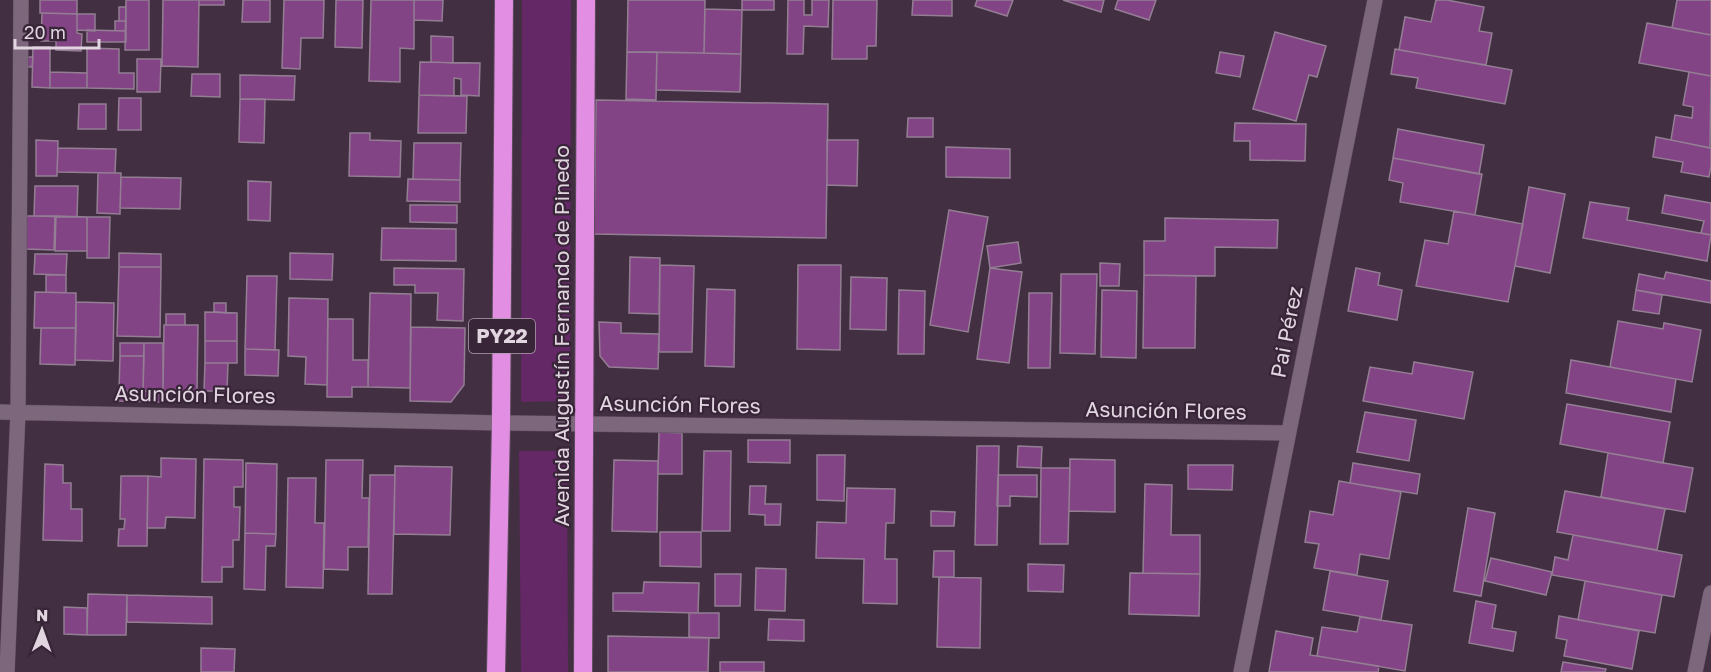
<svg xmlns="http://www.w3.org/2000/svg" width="1711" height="672" font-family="'Golos Text',sans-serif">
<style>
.green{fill:#642866}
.building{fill:#834485;stroke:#947e94;stroke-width:1.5}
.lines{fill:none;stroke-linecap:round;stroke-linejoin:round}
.street-casing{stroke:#5d4c5c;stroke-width:16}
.highway-casing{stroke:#5d4c5c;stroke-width:20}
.street{stroke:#7c677c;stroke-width:15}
.highway{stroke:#e28fe3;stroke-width:18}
.labels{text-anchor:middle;stroke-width:4.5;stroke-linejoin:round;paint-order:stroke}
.shield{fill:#382538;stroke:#aea0ae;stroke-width:1.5}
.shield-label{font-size:20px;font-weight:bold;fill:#e1d5e0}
.street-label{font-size:21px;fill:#e1d5e0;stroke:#382538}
</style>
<rect width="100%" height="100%" fill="#422f42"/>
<path class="green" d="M522 0H571L570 401 521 402Z
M519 451H567L568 672H521Z"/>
<path class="building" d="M40 0H77V14L40 13Z
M126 0H149V50H125Z
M163 0H199L198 67 162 66Z
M199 0H224V5H199Z
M243 0H270V22H242Z
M284 0H324L323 38H301L300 69 282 68Z
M336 0H363L362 48 335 47Z
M371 0H414V49L400 48V82L369 81Z
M414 0H443L442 21 414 20Z
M628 0H705L704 53 627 52Z
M742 0H774V10H742Z
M788 0H804V15H812V0H829L828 27 804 26 803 54H787Z
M833 0H877L876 46H867V59H832Z
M913 0H952V16L912 15Z
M977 0H1013L1007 16 975 6Z
M1063 0H1104L1101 12Z
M1118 0H1156L1149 20 1115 9Z
M1436 0H1447L1484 7 1479 31 1492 33 1486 65 1399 50 1405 17 1431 22Z
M1677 0H1711V35L1672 28Z
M119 7H126V21H119Z
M705 9 742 10 741 54 704 53Z
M42 13 77 14V33L82 34 81 51 56 50V41H41Z
M77 14H95V31L77 30Z
M115 21H126V31H115Z
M1647 23 1711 35V76L1639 63Z
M87 30 126 31V42H87Z
M1275 32 1326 46 1317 77 1309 75 1296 121 1253 109Z
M431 36 453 37V63L431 62Z
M33 47H50V88L32 87Z
M87 48 119 49V73H134V89L87 88Z
M1395 49 1512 70 1505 104 1416 88 1418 78 1391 74Z
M627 52H657L656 100 626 99Z
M657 52 741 54 740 92 656 90Z
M1220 52 1244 56 1240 77 1216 73Z
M19 57H33L32 67H19Z
M137 59H161L160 92H137Z
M420 62 480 63 479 96 461 95V79L454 78V96L419 95Z
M50 72 87 73V88H50Z
M1689 72 1711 76 1710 148 1671 140 1675 115 1692 118 1693 107 1683 105Z
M192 74H220V97L191 96Z
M240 75 295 76 294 100 240 99Z
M419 95 467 96 466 133H418Z
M119 98H141V130H118Z
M240 99H265L264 143 239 142Z
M596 100 828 104 826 238 594 234Z
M79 104H106V129H78Z
M908 118H933V137H907Z
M1235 123 1306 124 1305 161 1250 160V141H1234Z
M1398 129 1484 145 1479 174 1393 158Z
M350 133H370V140L401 141 400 177 349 176Z
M1656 137 1711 148V166L1709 177 1681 172 1683 162 1653 157Z
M36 140 58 141 57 176H36Z
M827 140H858L857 186 827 185Z
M414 143H461L460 180 413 179Z
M946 147 1010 149V178L946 177Z
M58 148 116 149 115 173 57 172Z
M1393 158 1482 174 1475 215 1400 202 1403 183 1389 180Z
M98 173H121L120 214 97 213Z
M121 177 181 178 180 209 120 208Z
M408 179 460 180V202L407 201Z
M248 181 271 182 270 221 248 220Z
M35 186H78L77 217 34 216Z
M1529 187 1565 194 1550 273 1515 266Z
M1665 195 1711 203V235L1701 233 1704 221 1662 213Z
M1590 202 1629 208 1627 220 1711 235 1707 261 1583 238Z
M410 205H457V223L410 222Z
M949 210 988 217 968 332 930 325Z
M1454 211 1523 224 1508 302 1416 286 1425 240 1448 244Z
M26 216H55L54 250 26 249Z
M56 216 87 217V251H55Z
M87 217H110L109 258H87Z
M1165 218 1278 220 1277 248 1215 247V276L1144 275V241H1165Z
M382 228 456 229V261L381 260Z
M1018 242 1021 263 990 268 987 246Z
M119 253 161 254V267H119Z
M290 253 333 254 332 280 290 279Z
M35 254H67L66 275 34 274Z
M630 257 660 258 659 314 629 313Z
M1100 263 1120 264 1119 286H1100Z
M660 265 694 266 692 352H659Z
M798 265H841L840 350 797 349Z
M119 267H161L160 337 117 336Z
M394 268 464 269 463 321 437 320 438 293H415V285H394Z
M990 268 1022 272 1009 363 977 359Z
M1356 268 1380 273 1378 285 1402 290 1397 320 1348 311Z
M1666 272 1711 281V303L1636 290 1639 274 1664 279Z
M1061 274H1097L1095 354 1060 353Z
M46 275H66V293L46 292Z
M1144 275 1196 276 1195 348H1143Z
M247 276H277L275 350 245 349Z
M851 277 887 278 886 330 850 329Z
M707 289 735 290 734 367 705 366Z
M899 290 925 291 924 354H898Z
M1102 290 1137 291 1136 358 1101 357Z
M1636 290 1662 295 1659 314 1633 310Z
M35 292 76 293V328H34Z
M370 293 411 294 410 388 368 387Z
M1029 293H1052L1050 368H1028Z
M289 298 328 299 327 385 305 384 306 357 288 356Z
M76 302 114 303 113 361 75 360Z
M214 303H226V313L214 312Z
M205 312 237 313V341H205Z
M166 314H185V325H166Z
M328 319H353V360H368V387H352V397H327Z
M1618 321 1663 329 1664 323 1701 330 1692 382 1610 367Z
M599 322 621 323V333L659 334 658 369 609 367 600 356Z
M164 325H198L197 392H163Z
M411 327 465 328 464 385 451 402 410 401Z
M41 328H76L75 365 40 364Z
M205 341H237V363H205Z
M120 343H144V356H120Z
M144 343H163V392L143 391Z
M245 349 279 350 278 376 245 375Z
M120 356H144L143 391H119Z
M1571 360 1676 379 1671 412 1566 393Z
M1414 362 1473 372 1464 419 1363 401 1370 367 1412 374Z
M205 363H228L227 391H204Z
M119 391H160V402L119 401Z
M1567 404 1670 422 1663 463 1560 444Z
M1365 412 1416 420 1409 461 1357 452Z
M659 432 682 433V474H658Z
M748 440H790V463L748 462Z
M977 446H999L997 545H975Z
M1018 446 1042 447 1041 468 1017 467Z
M704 451H731L730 531H702Z
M1608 453 1693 468 1685 512 1601 497Z
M817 455H845L844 501 817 500Z
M161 458 196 459 195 518 166 517 165 528H147L148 476 161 477Z
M204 459 243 460V487H234V507H240L239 540H233V567H222V582H202Z
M1070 459 1115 460V512L1069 511Z
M326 460H363L362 498H369L368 547H348V570L324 569Z
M614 460 658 461 657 532 612 531Z
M246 463 277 464 276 534 245 533Z
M1353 463 1420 474 1417 494 1350 483Z
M45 464 63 465V483H71V509H82V541L43 540Z
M1188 465H1233L1232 490 1188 489Z
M395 466 452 467 450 535 394 534Z
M1041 468H1070L1068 544H1040Z
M370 475H395L392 594H368Z
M998 475H1037V497L1010 496V506H997Z
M121 476H148L147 546H118L119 529H124L125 519H120Z
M288 478H316L315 523H324L323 588 286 587Z
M1339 481 1401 492 1389 559 1360 554 1357 575 1314 568 1319 544 1305 542 1310 511 1333 515Z
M1145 484 1172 485 1171 535H1200V574L1143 573Z
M750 486H766L765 504H781L780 525H765V515L749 514Z
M847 488 895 489 894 523H886L885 559H897V604L863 603 864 559 816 558 817 522 846 523Z
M1565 491 1665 509 1657 550 1557 532Z
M1468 508 1495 513 1481 596 1454 591Z
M931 511 955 512 954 526H931Z
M660 532H701V567L660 566Z
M245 533 276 534 275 546H266L265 590 244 589Z
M1573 535 1682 555 1674 597 1552 575 1555 557 1568 560Z
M934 551H954V577H933Z
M1491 558 1552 572 1546 595 1485 581Z
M1028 564 1064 565 1063 592 1028 591Z
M756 568 786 569 785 611 755 610Z
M1330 571 1388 581 1381 620 1323 610Z
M1130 573 1200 574 1199 616 1129 614Z
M715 574H741L740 606H715Z
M939 577 981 578 980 648 937 647Z
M1585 581 1662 595 1655 633 1578 620Z
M644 582 699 583 698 613 613 611V593H643Z
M88 594 127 595 126 635H87Z
M127 595 212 597V624L127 622Z
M1476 601 1496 605 1492 628 1516 632 1513 651 1469 643Z
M64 607 87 608V635L64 634Z
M689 613H719V638L689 637Z
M1559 616 1639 631 1632 669 1564 656 1567 640 1556 638Z
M1360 617 1412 625 1405 671 1317 656 1322 627 1357 632Z
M769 619 804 620V641L768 640Z
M1276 631 1313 638 1310 655 1379 666 1378 672H1269Z
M608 636 709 638 708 672H608Z
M201 648 235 649 234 672H201Z
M720 662H764V672H720Z
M1563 662 1606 669 1605 672H1561Z"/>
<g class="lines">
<defs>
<path id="street" d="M0 412 501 423 1288 433
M7 672 18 412 21 0
M1241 672 1375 0
M1695 672 1711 593"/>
<path id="highway" d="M496 672 501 423 504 0
M583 672 586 0"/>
</defs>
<use href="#street" class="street-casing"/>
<use href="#highway" class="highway-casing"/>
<use href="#street" class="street"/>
<use href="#highway" class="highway"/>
</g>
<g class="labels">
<rect class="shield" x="469" y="319" width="66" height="34" rx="4.5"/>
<g class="shield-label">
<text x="502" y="343">PY22</text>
</g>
<g class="street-label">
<text transform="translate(1287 332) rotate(-79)" y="7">Pai Pérez</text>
<text transform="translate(562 336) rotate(-90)" y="7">Avenida Augustín Fernando de Pinedo</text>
<text transform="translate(195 395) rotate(1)" y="7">Asunción Flores</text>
<text transform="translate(680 405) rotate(1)" y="7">Asunción Flores</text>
<text transform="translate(1166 411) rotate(1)" y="7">Asunción Flores</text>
</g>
</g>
<g transform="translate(42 630) rotate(1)" stroke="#382538" stroke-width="4.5" paint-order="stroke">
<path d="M0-4.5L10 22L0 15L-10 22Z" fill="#e1d5e0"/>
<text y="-9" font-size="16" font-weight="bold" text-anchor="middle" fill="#e1d5e0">N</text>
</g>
<path d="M15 39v9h84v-9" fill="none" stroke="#e1d5e0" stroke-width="3"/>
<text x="24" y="39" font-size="18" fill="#e1d5e0" stroke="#382538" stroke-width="4.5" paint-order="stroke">20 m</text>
</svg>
